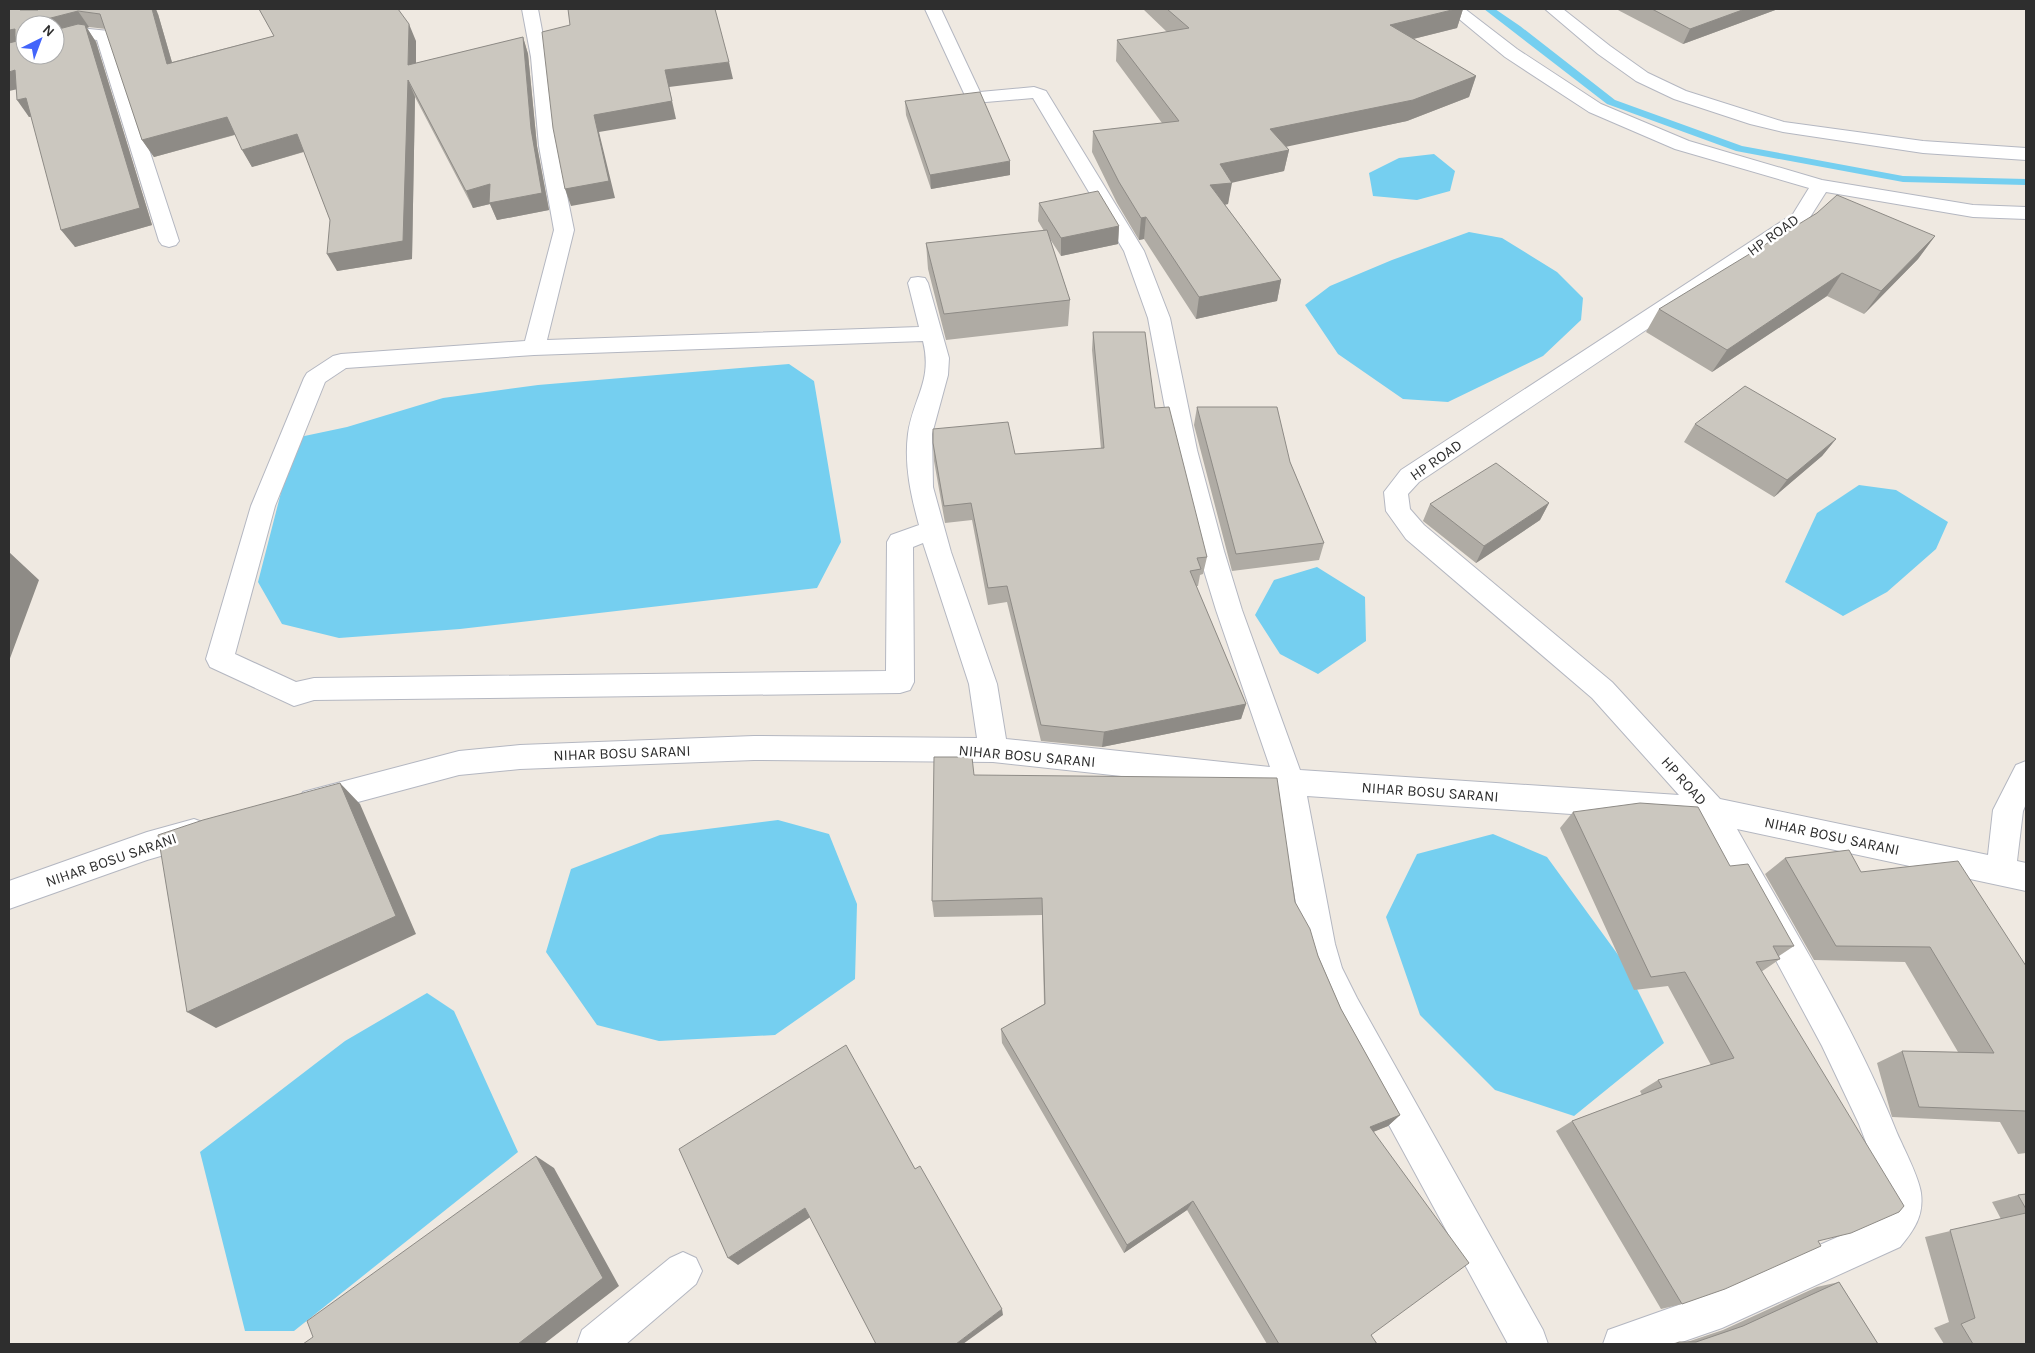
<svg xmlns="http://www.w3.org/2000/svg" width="2035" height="1353" font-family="Karla,sans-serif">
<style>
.water{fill:#75cff0}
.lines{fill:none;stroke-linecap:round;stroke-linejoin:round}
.stream{fill:#75cff0;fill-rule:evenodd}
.minor-casing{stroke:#b4b7c1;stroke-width:2}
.minor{fill:#fff;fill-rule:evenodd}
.wall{fill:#afaba4}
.shaded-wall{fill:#8e8b86}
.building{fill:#cbc7bf;stroke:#8e8b86}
.labels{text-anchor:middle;stroke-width:5;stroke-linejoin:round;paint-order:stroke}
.street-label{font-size:15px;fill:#2e2e2e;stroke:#fff}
</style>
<rect width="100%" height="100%" fill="#efe9e1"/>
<path class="water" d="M1434 154 1455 171 1450 191 1417 200 1373 196 1369 173 1399 158Z
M1469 232 1502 238 1557 272 1583 298 1581 320 1543 356 1448 402 1403 399 1338 354 1305 305 1330 286 1392 260Z
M789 364 814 381 841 542 817 588 460 629 339 638 282 624 258 582 295 438 347 427 443 398 538 385Z
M1859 485 1896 490 1948 522 1936 549 1887 592 1843 616 1785 582 1817 513Z
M1317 567 1365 597 1366 641 1318 674 1280 654 1255 615 1274 580Z
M778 820 829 834 857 904 855 979 775 1035 659 1041 597 1025 546 952 571 869 660 835Z
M1493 834 1547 857 1624 963 1664 1043 1574 1116 1495 1090 1420 1015 1386 917 1417 854Z
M427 993 454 1011 518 1152 294 1331H245L200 1152 345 1041Z"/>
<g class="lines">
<path class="stream" d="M1484 9H1495L1520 26 1615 100 1742 146 1903 176 2026 179V185L1903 182 1736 151 1607 104Z"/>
<defs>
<path id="minor" d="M522 9H538L547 57 557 146 574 230 547 340 919 327 908 283 911 278 918 277 925 278 928 283 949 358 948 375 932 434 933 487 951 552 997 684 1006 739 1270 767 1216 610 1198 551 1173 450 1148 318 1124 251 1033 98 974 103 968 102 925 9H941L980 92 1034 87 1046 91 1144 251 1170 318 1197 450 1224 551 1242 610 1300 770 1679 795 1592 698 1406 539 1386 511 1384 492 1401 470 1793 214 1809 188 1675 149 1589 112 1505 57 1447 9H1465L1517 49 1601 104 1689 141 1822 180 1973 205 2026 207V219L1973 217 1826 192 1807 222 1419 482 1408 494 1410 509 1424 525 1612 682 1720 799 1988 855 1993 810 2016 765 2026 761V804L2023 811 2017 861 2026 863V891L1737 829C1793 929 1855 1027 1897 1133 1904 1149 1919 1177 1921 1193 1924 1216 1914 1230 1900 1247L1722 1328 1676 1344H1603L1608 1330 1704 1296 1874 1221 1885 1208V1192L1859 1124 1822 1046 1702 823 1307 796 1335 944 1342 968 1357 998 1543 1330 1548 1344H1508L1333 1022 1311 971 1303 944 1277 793 993 762 754 760 520 769 459 775 313 814 303 810 298 801 303 792 459 751 520 745 754 736 977 738 969 684 923 543 913 547 914 682 910 690 900 693 314 700 294 706 210 667 206 659 251 506 304 378 307 373 333 356 341 354 525 341 554 230 539 146 531 57ZM923 341C933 381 913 398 908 434 904 465 911 496 919 525L891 535 887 542 886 671 314 678 296 682 235 654 275 506 325 382 346 368 534 355Z
M1545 9H1563L1610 46 1648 73 1686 91 1784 122 1923 141 2026 148V160L1923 153 1783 132 1750 124 1674 99 1636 81 1598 54Z
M89 29 109 31 113 39 179 241 176 245 169 247 162 245 159 241 97 40 89 39 55 48V38Z
M194 819 205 823 209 833 205 843 147 860 9 909V881L147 832Z
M683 1252 696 1258 702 1271 696 1284 626 1344H577L582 1330 670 1258Z"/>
</defs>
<use href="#minor" class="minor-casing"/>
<use href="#minor" class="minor"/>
</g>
<path class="wall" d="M9 9 158 14 172 62 274 36 259 9 416 41V63L523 37 528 54 537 146 549 210 497 220 490 204 473 208 415 97 412 259 337 271 330 220 304 152 252 167 235 135 154 157 142 140 106 29 89 27 87 28 96 42 152 225 75 247 31 117H29L16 90Z
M1143 9H1463L1457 28 1413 39 1476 76 1469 97 1407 121 1286 146 1289 150 1284 171 1231 182 1228 204 1225 205 1281 280 1277 301 1196 319 1144 239 1139 240 1117 203 1092 152 1093 131 1162 123 1116 61 1117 40 1167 32Z
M1616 9H1778L1683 44Z
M905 101 1010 175 931 189 906 115Z
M1039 203 1119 226 1118 244 1061 256 1050 239 1070 300 1068 326 946 340 928 269 926 243 1044 231 1038 221Z
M1935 236 1918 259 1864 314 1827 296 1712 372 1646 332 1659 309Z
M1093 332 1155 408 1207 557 1203 574 1200 575 1198 586H1196L1246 704 1241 719 1102 747 1041 741 1007 602 988 605 972 520 945 523 934 461 933 443 1015 454 1101 449 1092 350Z
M1197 407 1290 462 1324 543 1319 560 1232 571 1194 425Z
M1695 424 1836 439 1822 456 1774 497 1684 442Z
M1549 503 1540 520 1476 563 1423 521 1430 504Z
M974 775 1295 902 1341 1009 1400 1115 1388 1126 1373 1132 1371 1335 1377 1344H1267L1187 1210 1124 1253 1002 1043 1001 1029 1044 1004 1042 915 934 917 932 901Z
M1573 812 1730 866 1794 946 1779 956 1780 959 1761 972 1818 1242 1682 1304 1661 1309 1556 1131 1572 1121 1642 1095 1640 1091 1658 1080 1711 1065 1668 986 1634 990 1560 828Z
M1785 858 1861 872 2026 966V1153L2018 1154 2000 1122 1892 1117 1877 1063 1902 1051 1958 1052 1905 962 1814 960 1765 874Z
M2026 1194V1344H1944L1934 1328 1949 1322 1925 1237 2001 1219 1992 1202 2018 1195Z
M1839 1282 1878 1344H1669L1679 1342H1687L1723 1330 1817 1287Z"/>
<path class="shaded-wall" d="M152 9H156L158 14 177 80 167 64Z
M1456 9H1463L1457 28 1385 46 1390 25Z
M1745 9H1778L1683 44 1690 29Z
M78 11 89 27 87 28 96 42 152 225 75 247 61 230 55 25H43V20Z
M409 24 416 41V82L408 65Z
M15 29 20 37H15L22 47 9 51V30Z
M523 37 528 54 537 146 549 210 497 220 490 204 473 208 466 191 490 184 531 129Z
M729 62 733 79 669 87 676 119 599 132 615 198 571 206 565 189 594 115 665 70Z
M15 70 27 87 9 91V72Z
M1476 76 1469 97 1407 121 1266 151 1270 129Z
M408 80 415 97 412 259 337 271 327 254Z
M26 98 38 115 29 117 17 100Z
M227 117 237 134 154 157 142 140Z
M297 134 306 151 252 167 242 150Z
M1289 150 1284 171 1231 183H1232L1228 204 1207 207 1210 185 1220 164Z
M1010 161V175L931 189 930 175Z
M1146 217 1144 239 1139 240 1141 218Z
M1119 226 1118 244 1061 256V238Z
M1935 236 1918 259 1864 314 1881 291Z
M1842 273 1827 296 1712 372 1727 350Z
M1281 280 1277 301 1196 319 1199 297Z
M1836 439 1822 456 1774 497 1787 480Z
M1549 503 1540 520 1476 563 1484 546Z
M9 552 39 580 9 661Z
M1246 704 1241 719 1102 747 1104 732Z
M340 783 360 804 416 934 216 1028 187 1012Z
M1400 1115 1388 1126 1358 1138 1370 1127Z
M536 1156 554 1168 619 1286 544 1344H518Z
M1193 1201 1187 1210 1124 1253 1127 1245Z
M805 1208 812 1216 738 1265 728 1258Z
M1002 1309 1003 1315 963 1344H956Z"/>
<path class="building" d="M9 9H19L20 10H38V9H152L167 64 274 36 259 9H398L409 24 408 65 523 37 531 129 542 193 489 203 490 184 466 191 408 80 403 241 327 254 330 220 297 134 242 150 227 117 142 140 100 14 78 11 43 20V25H25V55H55V30L78 24 85 25 140 208 61 230 26 98 17 100 15 70 9 72V43L21 40 20 37H15V29L9 30Z
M568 9H715L729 62 665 70 672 101 594 115 609 181 565 189 553 128 542 32 570 25Z
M1167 9H1456L1390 25 1476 76 1413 100 1270 129 1289 150 1220 164 1232 183 1210 185 1281 280 1199 297 1146 217 1141 218 1119 182 1093 131 1179 121 1117 40 1189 28Z
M1652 9H1745L1690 29Z
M980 92 1010 161 930 175 905 101Z
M1098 191 1119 226 1061 238 1039 203Z
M1837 195 1935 236 1881 291 1842 273 1727 350 1659 309 1817 213Z
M1047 230 1070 300 944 314 926 243Z
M1093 332H1145L1155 408 1169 407 1207 557 1197 558 1201 569 1190 571 1246 704 1104 732 1041 725 1007 586 988 588 971 503 944 506 933 443V429L1008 422 1015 454 1104 448Z
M1745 386 1836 439 1787 480 1695 424Z
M1197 407H1277L1290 462 1324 543 1236 554Z
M1496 463 1549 503 1484 546 1430 504Z
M934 757H972L974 775 1277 778 1295 902 1310 929 1318 956 1341 1009 1400 1115 1370 1127 1469 1263 1371 1335 1377 1344H1279L1193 1201 1127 1245 1001 1029 1045 1004 1042 898 932 901Z
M340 783 396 916 187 1012 158 835 203 820Z
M1640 803 1698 807 1730 866 1748 864 1794 946H1773L1780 959 1756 962 1904 1206 1899 1212 1851 1233 1818 1241 1821 1246 1725 1289 1682 1304 1572 1121 1662 1087 1658 1080 1734 1058 1685 972 1651 977 1573 812Z
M1849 850 1861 872 1958 861 2026 966V1111L1919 1107 1902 1051 1994 1053 1930 947 1836 946 1785 858Z
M846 1045 915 1169 920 1166 1002 1309 956 1344H876L805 1208 728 1258 679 1149Z
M536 1156 603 1278 518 1344H303L313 1337 307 1321Z
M2026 1194V1209L2018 1195Z
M2026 1213V1344H1973L1961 1324 1975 1318 1950 1230Z
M1839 1282 1878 1344H1675L1679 1342H1696L1743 1326Z"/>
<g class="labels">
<g class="street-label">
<text transform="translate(1773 235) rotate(-36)" y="5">HP ROAD</text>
<text transform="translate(1436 460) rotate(-35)" y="5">HP ROAD</text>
<text transform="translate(622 753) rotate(-2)" y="5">NIHAR BOSU SARANI</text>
<text transform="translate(1027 756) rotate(5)" y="5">NIHAR BOSU SARANI</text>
<text transform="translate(1684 781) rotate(48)" y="5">HP ROAD</text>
<text transform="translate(1430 792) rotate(4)" y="5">NIHAR BOSU SARANI</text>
<text transform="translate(1832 836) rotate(12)" y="5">NIHAR BOSU SARANI</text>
<text transform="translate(111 860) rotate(-19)" y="5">NIHAR BOSU SARANI</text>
</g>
</g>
<rect width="2035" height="1353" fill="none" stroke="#2e2e2e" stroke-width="20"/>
<g transform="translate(40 40) rotate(42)"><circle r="24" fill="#ffffff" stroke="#ababab"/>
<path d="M0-4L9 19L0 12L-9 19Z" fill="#4264fb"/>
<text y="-8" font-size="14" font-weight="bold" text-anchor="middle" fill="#2e2e2e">N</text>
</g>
</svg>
